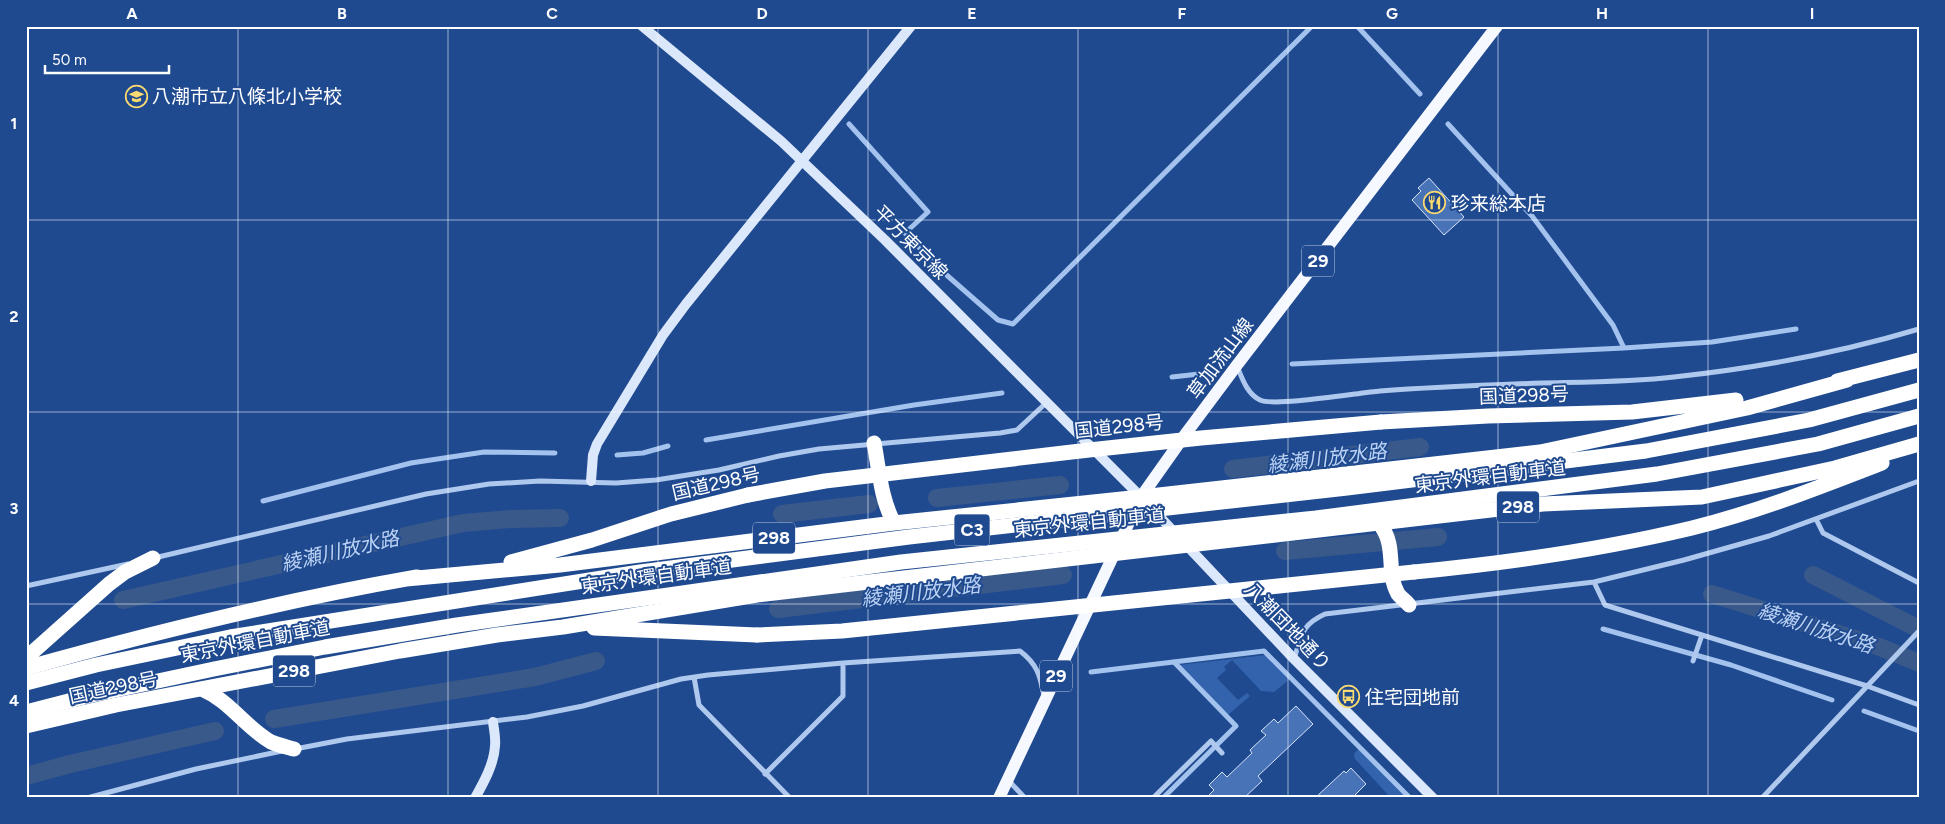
<svg xmlns="http://www.w3.org/2000/svg" width="1945" height="824" font-family="Figtree,'Noto Sans JP',sans-serif">
<style>
.green{fill:#3363ad}
.lines{fill:none;stroke-linecap:round;stroke-linejoin:round}
.stream{stroke:#a3c2ee;stroke-width:5}
.canal{stroke:#3a598b;stroke-width:18}
.building{fill:#4873b7;stroke:#d5e3f9}
.street{stroke:#afc8ed;stroke-width:5}
.secondary{stroke:#dbe7fa;stroke-width:10}
.primary{stroke:#f5f8ff;stroke-width:12}
.highway{stroke:#fff;stroke-width:15}
.highway-bridge{stroke:#fff;stroke-width:15}
.grid{fill:none;stroke:#fff;stroke-width:1;stroke-opacity:0.55}
.labels{text-anchor:middle;stroke-width:4;stroke-linejoin:round;paint-order:stroke}
.shield{fill:#1f4a90;stroke:#bcc9de;stroke-width:1}
.shield-label{font-size:18px;font-weight:bold;fill:#fff}
.poi-label{font-size:19px;fill:#fff;stroke:#1f4a90;text-anchor:start}
.street-label{font-size:19px;fill:#fff;stroke:#1f4a90}
.water-label{font-size:20px;font-style:italic;fill:#bbd2f4;stroke:#1f4a90}
.neatline{fill:none;stroke:#fff;stroke-width:2}
.grid-label{font-size:16px;text-anchor:middle;font-weight:bold;fill:#fff}
</style>
<rect width="100%" height="100%" fill="#1f4a90"/>
<path class="green" d="M1266 655 1290 679 1274 692 1261 691 1232 660 1224 667 1226 670 1217 678 1238 700 1247 693 1250 696 1228 715 1179 665Z
M1359 748 1407 798H1391L1355 759 1354 754Z"/>
<g class="lines">
<path class="stream" d="M1357 26 1420 94
M849 124 928 212 905 233 942 271 998 320 1013 324 1312 26
M1448 124 1532 216 1613 325 1624 348
M1292 364 1624 348 1712 342 1796 329
M1172 377 1199 374
M706 440 914 405 1002 393
M617 455 643 453 668 446
M263 501 411 463 484 452 555 453
M1603 629 1731 665 1832 700
M1091 672 1264 651 1410 798
M1864 711 1919 731
M1163 798 1236 726 1174 662"/>
<path class="canal" d="M1233 469 1420 447
M937 498 1060 485
M782 514 869 504
M1285 551 1438 537
M1813 575 1919 629
M1712 594 1877 646 1919 663
M123 600 463 523 511 519 560 518
M778 609 1063 575
M274 719 535 677 596 661
M26 776 70 764 215 731"/>
</g>
<path class="building" d="M1429 178 1464 217 1444 235 1412 200 1421 191 1418 188Z
M1296 706 1313 724 1258 776 1262 781 1244 798H1206L1214 790 1209 785 1222 772 1227 777 1252 753 1250 750 1266 735 1261 731 1274 719 1278 723Z
M1351 768 1366 784 1352 798H1315L1344 771 1346 773Z"/>
<g class="lines">
<path class="street" d="M1237 366C1242 378 1247 394 1260 400 1275 407 1357 393 1380 391 1434 387 1488 385 1542 383 1586 382 1631 382 1674 377 1757 368 1839 353 1919 329
M1816 519 1823 533 1919 583
M154 558 426 494 489 484 540 481 616 483 656 480 719 470 779 456 819 449 1000 433 1017 430 1046 403
M1594 582 1605 605 1867 686 1919 705
M26 586 128 564
M1294 659C1302 635 1301 625 1325 614L1594 582 1684 560 1769 536 1919 481
M1693 661 1702 635
M694 677 699 705 790 798
M295 749 347 739 527 717 583 706 681 679 708 675 843 663 1020 651C1037 664 1040 675 1044 696
M765 774 843 696V663
M1008 780 1025 798
M87 798 196 769 282 751
M1153 798 1211 741 1222 753
M1762 798 1919 631"/>
<path class="secondary" d="M642 26 781 141 885 240 1141 497 1294 659 1433 798
M591 481 593 455 597 444 663 335 686 304 911 26
M475 798C484 782 494 764 495 746 496 738 494 730 493 722"/>
<path class="primary" d="M999 798 1141 497 1187 432 1237 365 1497 26"/>
<path class="highway" d="M1837 381 1919 360
M1381 422 1488 416 1632 412 1736 400
M874 443C879 469 881 500 894 523
M1379 523C1398 546 1385 571 1398 594 1401 598 1406 601 1409 605
M511 562 592 540 671 514 748 495
M1414 572C1508 563 1600 550 1692 528 1757 512 1820 487 1882 463
M406 579 560 565 894 523 1141 497 1540 452 1747 408 1847 380
M594 628 757 635
M26 658 109 584 125 572 153 558
M26 668C155 632 285 600 417 577
M202 689C230 701 245 727 271 742 278 745 287 747 294 749
M26 726 116 705 400 651 497 635 563 627 757 595 1543 504 1702 497 1835 468 1919 444"/>
<path class="highway-bridge" d="M748 495 825 481 1089 450 1201 438 1381 422
M757 635 842 631 1414 572
M26 683 96 665 230 637 640 572 909 537 1347 488 1646 451 1809 420 1919 390
M26 712 92 695 214 669 325 647 457 625 901 562 1316 518 1657 474 1818 444 1919 416"/>
</g>
<path class="grid" d="M238 26V798M448 26V798M658 26V798M868 26V798M1078 26V798M1288 26V798M1498 26V798M1708 26V798M26 220H1919M26 412H1919M26 604H1919"/>
<defs>
<symbol id="school-ring" viewBox="-11 -11 22 22"><circle r="9.5" fill="#1f4a90" stroke="#fada70" stroke-width="1.5"/><path d="M0-5L7-2L0 1L-7-2ZM-4 1L0 2.5L4 1V4Q0 6-4 4Z" fill="#fada70"/></symbol>
<symbol id="restaurant-ring" viewBox="-11 -11 22 22"><circle r="9.5" fill="#1f4a90" stroke="#fada70" stroke-width="1.5"/><path d="M-5-6h1v4h1v-4h1v4h1v-4h1v5L-1.5 .5V6h-2V.5L-5-1ZM5-6V6H3V1.5H1.5Q1.5-4 5-6Z" fill="#fada70"/></symbol>
<symbol id="bus-ring" viewBox="-11 -11 22 22"><circle r="9.5" fill="#1f4a90" stroke="#fada70" stroke-width="1.5"/><path d="M-5-6H5V4H4V6H2V4H-2V6H-4V4H-5ZM-3.5-4V0h7V-4ZM-3.5 1.2v1.5H-2V1.2ZM2 1.2v1.5H3.5V1.2Z" fill="#fada70"/></symbol>
</defs>
<g fill-rule="evenodd">
<use href="#school-ring" x="124" y="84" width="25" height="25"/>
<use href="#restaurant-ring" x="1422" y="190" width="25" height="25"/>
<use href="#bus-ring" x="1336" y="684" width="25" height="25"/>
</g>
<g class="labels">
<g class="shield">
<rect x="1302" y="245.5" width="32" height="31" rx="4"/>
<rect x="1497" y="491.5" width="42" height="31" rx="4"/>
<rect x="954.5" y="514.5" width="35" height="31" rx="4"/>
<rect x="753" y="522.5" width="42" height="31" rx="4"/>
<rect x="273" y="655.5" width="42" height="31" rx="4"/>
<rect x="1040" y="660.5" width="32" height="31" rx="4"/>
</g>
<g class="shield-label">
<text x="1318" y="267">29</text>
<text x="1518" y="513">298</text>
<text x="972" y="536">C3</text>
<text x="774" y="544">298</text>
<text x="294" y="677">298</text>
<text x="1056" y="682">29</text>
</g>
<g class="poi-label">
<text x="152" y="103">八潮市立八條北小学校</text>
<text x="1451" y="210">珍来総本店</text>
<text x="1365" y="704">住宅団地前</text>
</g>
<g class="street-label">
<text transform="translate(911 242) rotate(45)" y="7">平方東京線</text>
<text transform="translate(1220 358) rotate(-53)" y="7">草加流山線</text>
<text transform="translate(1524 395) rotate(-2)" y="7">国道298号</text>
<text transform="translate(1119 426) rotate(-6)" y="7">国道298号</text>
<text transform="translate(1490 476) rotate(-7)" y="7">東京外環自動車道</text>
<text transform="translate(716 483) rotate(-13)" y="7">国道298号</text>
<text transform="translate(1089 522) rotate(-6)" y="7">東京外環自動車道</text>
<text transform="translate(656 576) rotate(-8)" y="7">東京外環自動車道</text>
<text transform="translate(1288 626) rotate(46)" y="7">八潮団地通り</text>
<text transform="translate(255 641) rotate(-11)" y="7">東京外環自動車道</text>
<text transform="translate(113 687) rotate(-12)" y="7">国道298号</text>
</g>
<g class="water-label">
<text transform="translate(1327 458) rotate(-7)" y="7">綾瀬川放水路</text>
<text transform="translate(340 551) rotate(-13)" y="7">綾瀬川放水路</text>
<text transform="translate(921 592) rotate(-7)" y="7">綾瀬川放水路</text>
<text transform="translate(1816 628) rotate(18)" y="7">綾瀬川放水路</text>
</g>
</g>
<rect width="1945" height="824" fill="none" stroke="#1f4a90" stroke-width="55"/>
<path d="M45 65v8h124v-8" fill="none" stroke="#ffffff" stroke-width="2.5"/>
<text x="52" y="65" font-size="15" fill="#ffffff" stroke="#1f4a90" stroke-width="4" paint-order="stroke">50 m</text>
<rect x="28" y="28" width="1890" height="768" class="neatline"/>
<g class="grid-label">
<text x="132" y="19">A</text>
<text x="342" y="19">B</text>
<text x="552" y="19">C</text>
<text x="762" y="19">D</text>
<text x="972" y="19">E</text>
<text x="1182" y="19">F</text>
<text x="1392" y="19">G</text>
<text x="1602" y="19">H</text>
<text x="1812" y="19">I</text>
<text x="14" y="129">1</text>
<text x="14" y="322">2</text>
<text x="14" y="514">3</text>
<text x="14" y="706">4</text>
</g>
</svg>
